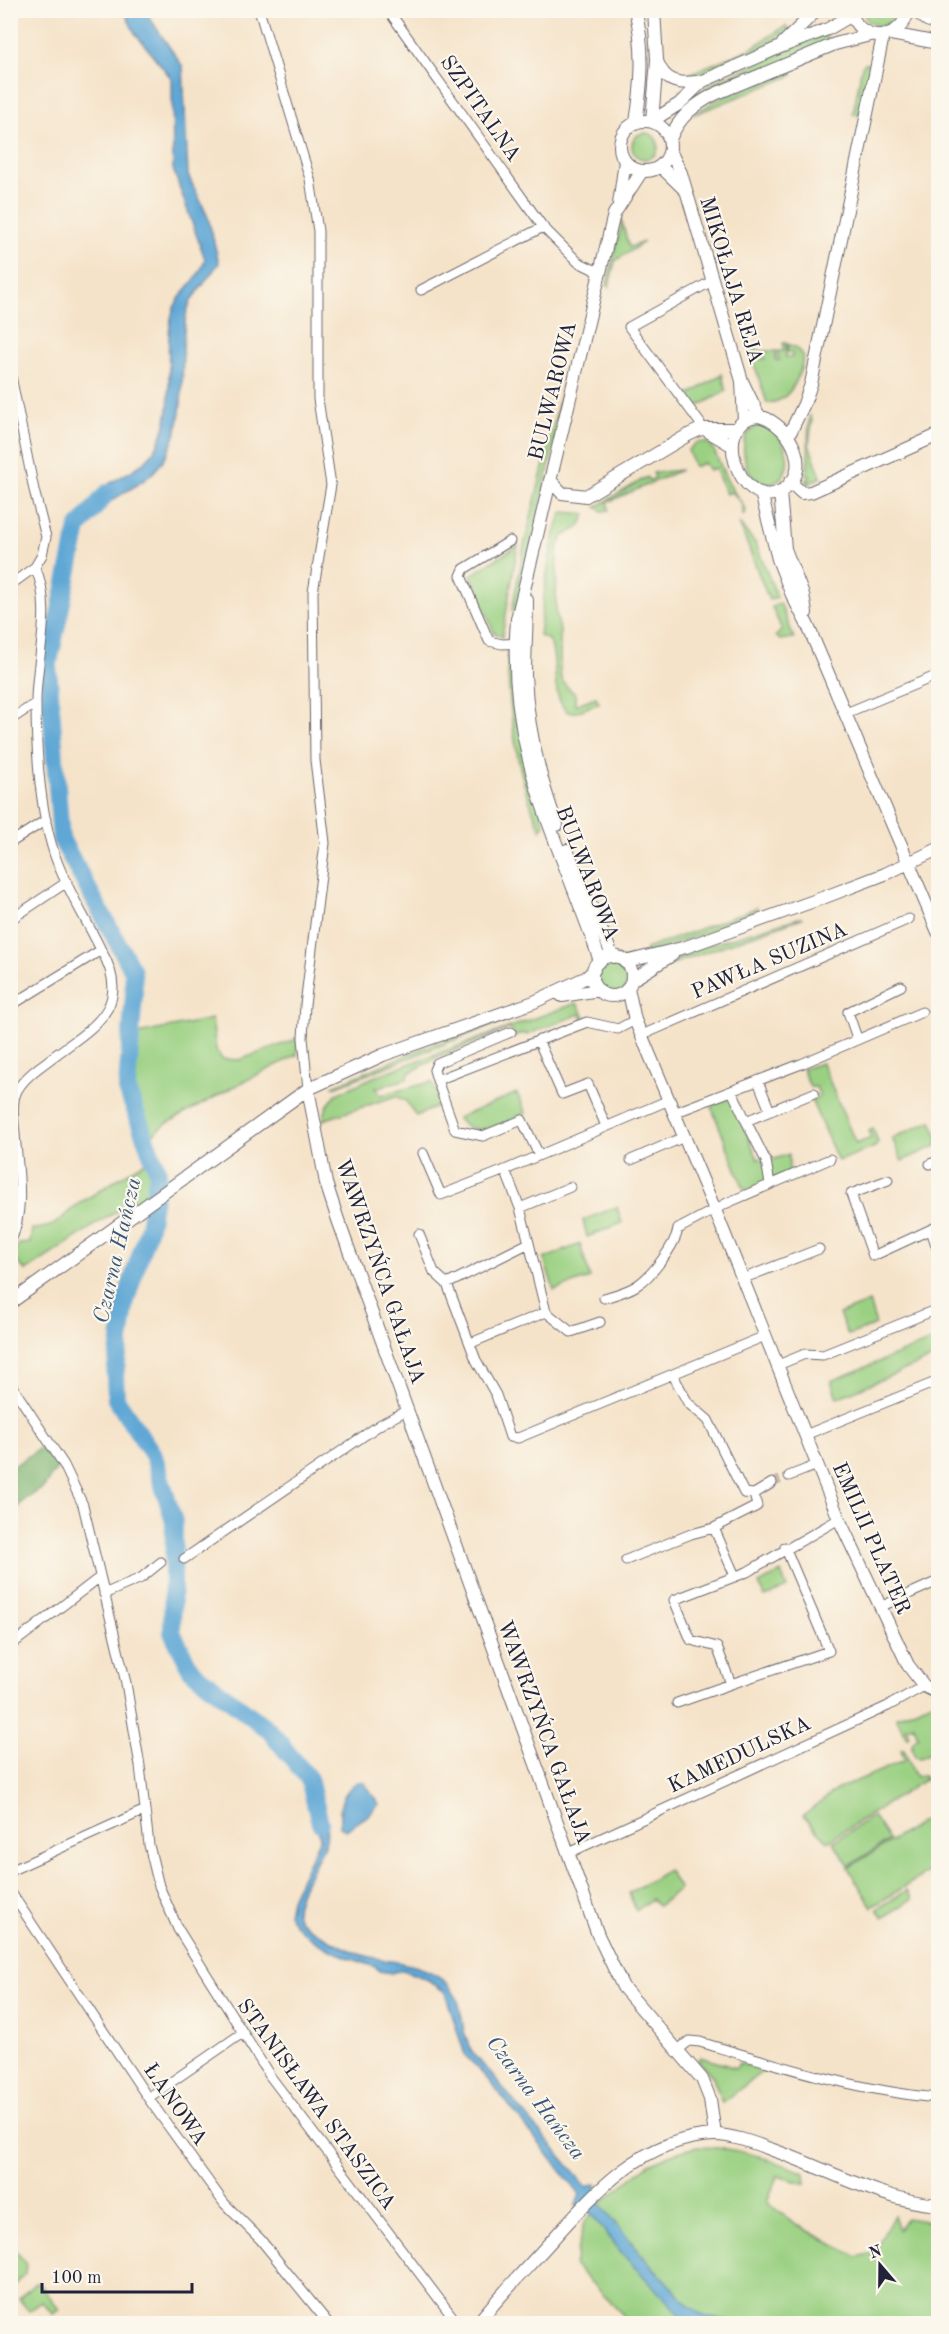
<svg xmlns="http://www.w3.org/2000/svg" width="949" height="2334" font-family="'Old Standard TT',serif">
<style>
.green{fill:#9ad081;stroke:#5e795e;stroke-width:1.5}
.forest{fill:#7bb26f;stroke:#4e6a55;stroke-width:1.5}
.water{fill:#5ea7d5;stroke:#406488;stroke-width:1.5}
.lines{fill:none;stroke-linecap:round;stroke-linejoin:round}
.river{stroke:#5ea7d5;stroke-width:18}
.street-tunnel{stroke:#cbbcad;stroke-width:9;stroke-dasharray:9 4.5;stroke-linecap:butt}
.street-casing{stroke:#6c666d;stroke-width:11}
.secondary-casing{stroke:#6c666d;stroke-width:14}
.street{stroke:#fff;stroke-width:9}
.secondary{stroke:#fff;stroke-width:12}
.labels{text-anchor:middle;stroke-width:4.5;stroke-linejoin:round;paint-order:stroke}
.street-label{font-size:21px;fill:#22223b;stroke:#fbf7ec}
.water-label{font-size:22px;font-style:italic;fill:#3a5779;stroke:#fbf7ec}
</style>
<rect width="100%" height="100%" fill="#fbf7ec"/>
<filter id="ink" filterUnits="userSpaceOnUse"><feTurbulence type="fractalNoise" baseFrequency=".0167" numOctaves="2"/><feDisplacementMap in="SourceGraphic" scale="12" xChannelSelector="R" yChannelSelector="G"/><feConvolveMatrix kernelMatrix="1 2 1 2 8 2 1 2 1" color-interpolation-filters="sRGB"/></filter>
<filter id="wash" filterUnits="userSpaceOnUse"><feTurbulence type="fractalNoise" baseFrequency=".008" numOctaves="4" result="noise"/><feDisplacementMap in="SourceGraphic" scale="24" xChannelSelector="R" yChannelSelector="G"/><feGaussianBlur stdDeviation="1.35" result="paint"/><feColorMatrix in="noise" values="0 0 0 0 0 0 0 0 0 0 0 0 0 0 0 0 0 1.4 0 .05"/><feComposite in="paint" operator="in"/></filter>
<g filter="url(#wash)">
<rect width="100%" height="100%" fill="#f5e3c9"/>
<path class="green" d="M862 11 896 10V11L891 22 879 26 868 22Z
M786 26 789 30C767 46 707 81 681 77L750 49Z
M825 34 829 43 686 107 683 104 716 81Z
M865 63 871 64 859 115 853 114 862 66Z
M791 70 793 75 693 115 714 101Z
M632 146a13 13 0 1 1 26 0a13 13 0 1 1-26 0Z
M622 222 629 247 644 242 615 261 609 287 607 284Z
M783 343H786V357H792V352H787L788 344 797 348 804 357C800 375 791 403 767 403L749 349 756 344 757 351H762L760 359H765L763 351H776V360L779 361 778 351H783Z
M566 373 570 374 516 612 512 611 524 546Z
M722 374 726 391 695 408 686 397Z
M810 416 812 421 809 444 821 477 807 485 806 479 809 480 810 476 806 475C811 455 806 436 810 416Z
M764 425C787 435 799 472 772 484 748 486 739 454 746 435L756 426Z
M697 442 709 443C717 453 720 466 726 478 731 490 740 499 746 511L744 514H742V503L732 492 726 494 715 468 709 470 704 463 694 467 688 450Z
M681 470 608 502 609 510 602 511 596 507 647 477 650 481 655 477 653 473Z
M563 512 586 514 580 527 563 536 557 551 556 612 560 631V674L564 684 575 694V705L596 697 599 703 576 712H568C545 695 565 638 539 636 542 609 550 532 563 512Z
M739 523 756 544 777 597 769 600Z
M518 545 502 637 494 633 471 575Z
M780 603 794 638 780 640 776 636 782 630 772 607Z
M507 649 511 652 544 825 541 830C515 774 509 709 507 649Z
M756 908 751 916 647 954 646 949Z
M801 917 802 918 655 970 696 949Z
M593 976a19 19 0 1 1 38 0a19 19 0 1 1-38 0Z
M577 1003 586 1019 584 1020 580 1014 526 1035 524 1033 514 1037 511 1028 436 1058 409 1073 407 1079 376 1088 381 1095 432 1082 443 1104 416 1116 406 1101 396 1096 323 1120 327 1106 336 1094 378 1075Z
M212 1019 216 1050 222 1059 239 1060 297 1039V1055L235 1086 166 1124 152 1135 132 1093 137 1034Z
M509 1019 335 1087 333 1086 428 1046Z
M822 1063 856 1144 871 1138 869 1131 873 1129 878 1142 875 1147 838 1161 811 1100 820 1096 816 1087H810L802 1069Z
M517 1093 526 1113C503 1123 477 1142 457 1118Z
M731 1097 758 1159H775L789 1154V1173L746 1191 744 1189 711 1106Z
M931 1121 938 1137V1145L902 1161 892 1138Z
M148 1160 152 1167V1185L144 1198 107 1217 26 1271 12 1257 19 1244 30 1243 32 1229C63 1227 58 1217 80 1203 103 1189 125 1174 148 1160Z
M617 1207 622 1223 587 1237 583 1220Z
M580 1244 590 1278 554 1290 544 1259Z
M869 1302 876 1325 848 1335 839 1314Z
M938 1338V1356L837 1398 831 1381Z
M781 1572 787 1588 765 1597 759 1584Z
M932 1702 938 1704V1750L920 1758 915 1757C911 1747 909 1744 918 1737L914 1725 906 1728 909 1736 907 1738 896 1717Z
M904 1749 915 1776 923 1775 926 1779 828 1841 803 1816 836 1790 905 1760 901 1750Z
M873 1816 889 1840 849 1866 833 1842Z
M929 1817 938 1832V1866L872 1907 848 1868Z
M668 1870 680 1889 658 1906 652 1899 636 1911 629 1893Z
M907 1890 912 1899 883 1918 877 1909Z
M700 2057 736 2068 739 2063 764 2070 722 2103 713 2077 698 2060Z
M697 2147C737 2147 769 2158 805 2173L806 2184 777 2176 767 2203 796 2224 857 2257 873 2253 894 2215 899 2230 906 2218 938 2223V2323H631L574 2265 584 2222 608 2197 649 2164 674 2153Z
M10 2243 26 2264 25 2274 11 2290Z
M35 2283H39L60 2310 53 2314 42 2302 29 2311 19 2299Z"/>
<path class="forest" d="M43 1446 58 1467 43 1488 22 1502 11 1516V1468Z"/>
<path class="water" d="M124 11H145L183 67 188 175 208 217 219 263 191 301 187 311C176 362 194 424 158 467 144 485 116 494 99 511L89 506C102 476 140 477 157 446 179 406 162 356 172 314 176 294 200 281 205 259L173 169 172 79 135 33Z
M357 1782H364L379 1804 366 1817 346 1830 340 1827C339 1807 340 1794 357 1782Z
M317 1795C322 1808 329 1825 326 1839 321 1859 291 1897 297 1916 300 1924 311 1929 318 1933 331 1941 345 1949 359 1954 386 1963 418 1961 442 1979 469 2000 456 2028 473 2053L587 2187 596 2184 598 2201 641 2254 688 2305 706 2317 737 2323H688L624 2256 588 2210 575 2205 580 2195 493 2085 465 2055 445 1992 428 1980 403 1970 391 1973 379 1971 376 1967C345 1957 305 1944 288 1914L291 1899 320 1838 313 1801Z"/>
<g class="lines">
<path class="river" d="M107 493 78 528 48 666 61 839 133 971 134 994 127 1089 158 1172 149 1227 126 1300 115 1375 116 1399 154 1456 174 1522 172 1632 191 1670 269 1730 309 1779 320 1823"/>
</g>
</g>
<g filter="url(#ink)">
<g class="lines">
<path class="street-tunnel" d="M772 1483 789 1476"/>
<defs>
<path id="street" d="M259 10 310 179 318 231V399L331 485 313 592 315 760 325 843 305 1005 303 1038 308 1089
M388 10 543 227 578 262 601 273
M421 290 543 227
M10 371 34 490 46 537 42 555 35 567 10 585
M701 429 700 423 629 327 712 281
M510 541 464 569 461 576 489 641 502 644 522 643
M846 713 938 675
M10 720 36 703
M10 843 46 820
M10 920 67 882
M10 1006 101 950C86 919 66 888 55 856 39 809 36 751 36 702 36 658 54 608 35 567
M642 1035 909 919
M857 1038 848 1012 901 986
M538 1040 562 1094 588 1084 606 1126
M437 1080 434 1070 437 1063 511 1032
M758 1081 770 1111
M732 1091 746 1121
M669 1100 505 1170 520 1208 529 1243 447 1284 476 1360 496 1395 510 1437 518 1438 765 1336
M674 1113 801 1064 922 1012
M423 1153 441 1195 505 1170
M539 1155 522 1120 483 1136 455 1130 437 1080 587 1022 618 1029 635 1020
M631 1160 684 1137
M930 1164 938 1161
M888 1180 851 1194 873 1256 938 1226
M770 1184 766 1161 746 1121 814 1093
M520 1208 570 1187
M931 1230 938 1251
M419 1234 434 1272 447 1284
M10 1243C26 1208 18 1171 15 1134 14 1122 11 1104 16 1093 21 1081 35 1070 45 1063 88 1029 136 1010 101 950
M529 1243 546 1312 571 1332 600 1322
M742 1279 819 1249
M604 1298C614 1295 626 1292 636 1286 651 1277 675 1246 678 1229L727 1203 830 1159
M471 1343 546 1312
M778 1365 805 1354 823 1355 935 1310
M673 1375 688 1403 708 1420 744 1493 754 1494 757 1506 714 1528 735 1576
M10 1383 64 1465 83 1505 126 1683 140 1766 149 1845 159 1886 178 1929 270 2076 458 2324
M805 1435 938 1381
M789 1476 817 1465
M754 1494 772 1483
M785 1547 829 1651 731 1684 717 1647 691 1640 674 1600 747 1572 839 1519
M184 1559 381 1424 407 1410
M626 1560 691 1534 714 1528
M104 1594 141 1578 161 1562
M880 1607 938 1581
M10 1646 100 1577
M677 1703 731 1684
M569 1853 888 1706 924 1686
M10 1871 145 1810
M10 1891 148 2098 224 2203 260 2239 329 2324
M678 2050 689 2041 700 2042C777 2065 858 2091 938 2098
M148 2098 241 2034"/>
<path id="secondary" d="M635 10C645 47 642 85 636 122
M851 10C856 44 903 43 908 10
M914 10 927 20 938 24
M891 34 938 43
M783 43 817 10
M657 61C665 84 681 85 703 81
M620 146a25 25 0 1 1 50 0a25 25 0 1 1-50 0Z
M652 121 679 104 703 81 778 48 828 29 852 15
M652 121 657 60 654 10
M670 139C679 117 694 105 715 94L835 44 870 35
M670 151 681 173 742 381 759 416
M660 166 685 190
M619 204 625 161
M742 382 744 421
M759 416C793 425 815 475 779 492 739 511 709 419 759 416Z
M706 430 733 446
M789 435 804 404 811 384 883 36
M550 480 562 493 586 496 688 435 701 429H737
M790 482 802 493 811 492 938 435
M780 492 785 549 803 595 806 613
M761 493 778 559 792 595 808 626 938 932
M527 600C527 625 525 650 525 675 527 726 539 777 557 825
M567 850 613 957
M592 976a20 20 0 1 1 40 0a20 20 0 1 1-40 0Z
M600 961C559 839 506 754 517 619L614 214 642 171
M625 962 686 947 825 897 885 874 938 849
M632 980 672 955
M628 988 635 1020 715 1210 839 1519 908 1665 924 1686 938 1693
M562 996 599 990
M308 1089 326 1183 338 1220 598 1935 623 1987 702 2079 710 2099 715 2135
M10 1303 308 1089 383 1055 534 1002 587 977 594 970
M477 2324C501 2294 528 2267 553 2239 597 2190 643 2139 713 2135 730 2134 754 2143 770 2149 826 2168 879 2200 938 2205"/>
</defs>
<use href="#street" class="street-casing"/>
<use href="#secondary" class="secondary-casing"/>
<use href="#street" class="street"/>
<use href="#secondary" class="secondary"/>
</g>
</g>
<g class="labels">
<g class="street-label">
<text transform="translate(481 108) rotate(55)" y="7">SZPITALNA</text>
<text transform="translate(732 280) rotate(73)" y="7">MIKOŁAJA REJA</text>
<text transform="translate(552 391) rotate(-76)" y="7">BULWAROWA</text>
<text transform="translate(588 873) rotate(69)" y="7">BULWAROWA</text>
<text transform="translate(769 960) rotate(-23)" y="7">PAWŁA SUZINA</text>
<text transform="translate(381 1271) rotate(71)" y="7">WAWRZYŃCA GAŁAJA</text>
<text transform="translate(872 1538) rotate(66)" y="7">EMILII PLATER</text>
<text transform="translate(545 1732) rotate(70)" y="7">WAWRZYŃCA GAŁAJA</text>
<text transform="translate(739 1754) rotate(-25)" y="7">KAMEDULSKA</text>
<text transform="translate(176 2104) rotate(55)" y="7">ŁANOWA</text>
<text transform="translate(317 2104) rotate(54)" y="7">STANISŁAWA STASZICA</text>
</g>
<g class="water-label">
<text transform="translate(116 1250) rotate(-77)" y="8">Czarna Hańcza</text>
<text transform="translate(537 2097) rotate(53)" y="8">Czarna Hańcza</text>
</g>
</g>
<rect width="949" height="2334" fill="none" stroke="#fbf7ec" stroke-width="36"/>
<g transform="translate(880 2265) rotate(340)" stroke="#fbf7ec" stroke-width="4.5" paint-order="stroke">
<path d="M0-4.5L10 22L0 15L-10 22Z" fill="#22223b"/>
<text y="-9" font-size="16" font-weight="bold" text-anchor="middle" fill="#22223b">N</text>
</g>
<path d="M42 2283v9h150v-9" fill="none" stroke="#22223b" stroke-width="3"/>
<text x="51" y="2283" font-size="18" fill="#22223b" stroke="#fbf7ec" stroke-width="4.5" paint-order="stroke">100 m</text>
</svg>
